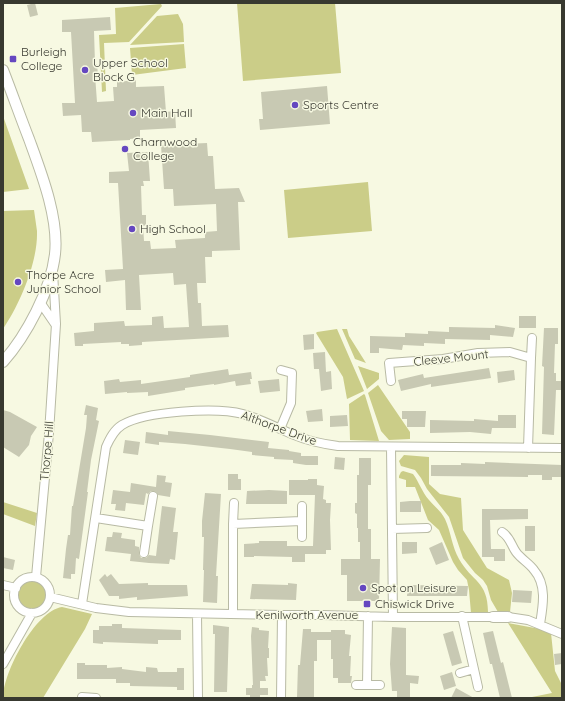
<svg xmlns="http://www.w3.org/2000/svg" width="565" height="701" font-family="Quicksand,sans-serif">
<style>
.green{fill:#cbcd88}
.building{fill:#c8c9b3}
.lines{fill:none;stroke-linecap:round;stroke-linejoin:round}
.minor-casing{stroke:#b8baa4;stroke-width:10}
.tertiary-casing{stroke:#b8baa4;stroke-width:12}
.minor{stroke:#fff;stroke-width:8}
.tertiary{stroke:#fff;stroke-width:10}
.poi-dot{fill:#6547c0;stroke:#f7f9e2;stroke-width:1.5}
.labels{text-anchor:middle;stroke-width:3;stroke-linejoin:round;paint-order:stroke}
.poi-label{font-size:12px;fill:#383930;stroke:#f7f9e2;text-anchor:start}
.street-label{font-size:12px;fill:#383930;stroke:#f7f9e2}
</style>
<rect width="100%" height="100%" fill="#f7f9e2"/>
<path class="green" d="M237 3H335L341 73 243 81Z
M161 4 162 6 129 42 104 43 106 91 102 92 99 35 116 34 115 8Z
M178 14 183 24 184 42 130 45 157 16Z
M184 44 186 68 132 75 130 48Z
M3 116 29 189 3 192Z
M368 182 372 231 288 238 284 190Z
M34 210C35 217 36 224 37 231 38 262 20 304 3 329V211Z
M337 329 364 391 347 399 343 377 316 333 317 332Z
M342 329H347L349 336 366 363 355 359Z
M358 366 379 373V379L367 389Z
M378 385 410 432V439L389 440 381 431 368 393Z
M364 394 365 395 379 441 350 440 349 404Z
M404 455 429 457V484L440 494 461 498 463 530 487 568 509 580 512 593 510 612H498L491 600 487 586 483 580 475 573 463 558 449 517 427 489 421 478 415 470 401 466 399 461Z
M403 471 413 474C419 482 422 492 429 500 434 506 441 511 445 519 451 532 452 547 459 559 472 582 488 581 488 612L471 613 469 590 467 580 458 570 453 562 439 530 428 520 415 487H406V480L399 478V476L401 472Z
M3 502 37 513 35 526 3 514Z
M14 595a18 18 0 1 1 36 0a18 18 0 1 1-36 0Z
M62 607 92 614 85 629 43 698H3C3 673 35 611 62 607Z
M508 623 540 629 551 633 555 671 562 685V698H532V697L552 693Z"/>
<path class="building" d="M35 3 38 15 30 17 27 5Z
M110 17 111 30 94 31 95 64H97L98 75H95L97 102 114 101 113 87H117V82L136 80V87L164 86 166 112 175 111 176 128 140 130V138L130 139V140L92 142 91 132H82L81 115 63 116 62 103H75L71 32H62V20Z
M327 86 330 124 260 130 259 119H263L261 92Z
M207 143 208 156H213L215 189 239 188 245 202H238L240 250 212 251V257H205L206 283H197L198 303H201L202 326 228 325 229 337 142 342V345L129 346V344H121V342L83 344V346H75L74 333 94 331V323L124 321 125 326 152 325V317L163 316 164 328 189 327 186 284 174 285 173 273 139 275 141 310H126L125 280 106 282 105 270 123 269 118 183H109V172L129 171 127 153 148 152 150 181H143L144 186H141L142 215H146V225L143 226 144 241H150L151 249 176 248 175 240 205 238V232L217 231 216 204 174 206 173 189H164L161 145Z
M519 316H536V328H519Z
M495 325 515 328 513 337 490 335V340L445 339V344L424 343V346L403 345 402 350 379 348V353H370V336L405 337V333L428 334V331L449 332V327L495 328Z
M544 328H558V344H555L554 373H556V381H562V390H556L554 435 542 434 544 367 542 366Z
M314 334V349L304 350 303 335Z
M325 352 326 372 331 371 332 389 321 391 319 369H314L313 353Z
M489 368 491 378 431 387V384L401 391 398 380 423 374 424 378Z
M228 369 229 375 251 372 252 379H250L251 384 236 386 235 381 214 385V384L185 388V390L148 396V392L127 393V392L105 394 104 381 119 379 120 382 141 380V384L190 377V375Z
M514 370 515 380 498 383 497 372Z
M279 379 280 391 260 393 258 381Z
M86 405 98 408 96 420 99 421 91 460 87 492H88L79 559 76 558 75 574H71V579L63 578 66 549 68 535H70L72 506H73L86 428 87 415H84Z
M322 409 323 421 308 422 306 411Z
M3 410 10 412 37 427 31 436 29 445 19 457 3 447Z
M402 411H426L425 427H407V419H402Z
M347 415 348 426 330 427V416Z
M498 415H516V428H492L491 434 470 432 430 433V420L474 421V419L498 421Z
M168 431 210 435 269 442 268 448 289 450V451L301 453V456H318V465H306L293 463V460L274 459V457L252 455V452L230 449 185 444 159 442V445L145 443 146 432 168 435Z
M125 440 140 442 138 455 123 453Z
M335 457 345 458 344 470 334 469Z
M359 458H371V485H368V529H371V559H380L379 601H347V575H341V559H360V542H358V528H357V514L355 513V503H357V475H359Z
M485 462 562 465V477H552V480H542V475H528V477L431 476V465H461V463L485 464Z
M228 474H238V479H241V490H228Z
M157 475 166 476 165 482 172 483 170 497 158 495 156 492 151 491 148 494 146 493 144 505 126 503 125 511 115 510 116 504H111L113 490 130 492 131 483 156 487Z
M308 479H317V485L324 486 323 499 326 500V503H331L330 520 331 550H326V554H305V562H292V557L254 556V557H244V544L259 543V541H287V546H313L315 495H289V480H308Z
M269 490 287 491V504H246L247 491Z
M205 493 221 494 216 576H218L217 603 203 602 204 570H203L204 537H202V521Z
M410 501H421V512H400V502Z
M162 506 176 508 173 532H178L175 560 170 559 169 564 149 563 130 561 131 554 105 551 107 537H112L113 532 122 533 121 538 135 540V546L139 547V554L141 558H146L149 555 156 556Z
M482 509H528V519L490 520 491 549H505V561H494V557H482Z
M525 526H535V551H525Z
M402 542H417V553L402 554Z
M442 542 449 560 436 565 429 548Z
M3 557 15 560 13 570 3 568Z
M105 574 107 577 111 574 119 584 148 583V585H187L188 596 137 600V597L119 599V596H109L99 580Z
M288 583 297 584 296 600 250 599 252 584 288 585Z
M408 585 468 586 467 596H407Z
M513 590 532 591 531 603 512 602Z
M112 624H122V628L181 630V640H158V644L103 642V644L93 643V630H99V626H112Z
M213 625 229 627 227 692H214L215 634H213Z
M252 627 259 628V630L269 631 268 648H269V658H267L268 676H265L266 681H260V688H268V695H260V698H250V695H246V688H252V685H253L251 636Z
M392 627 406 628V675L419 676 418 684 410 683V698H397V691H392L390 664Z
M303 629H311V632H331V630H345V634L351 635 349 656H351L350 676H352L351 683H338V678H333V659H331V640H317V661H314V697H297L298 665H300Z
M453 631 462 663 452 666 443 634Z
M493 631 501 663 503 662 512 698H500L492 664H490L483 633Z
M562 653V664L555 665 554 654Z
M77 663H85V665H107V668L122 667V669L146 672V667L157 668 158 672H177V668H184V690H177V687L130 686V683H116V679H77Z
M452 672 456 686 444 690 440 676Z
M456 688 474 698H451Z"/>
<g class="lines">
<defs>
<path id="minor" d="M40 302 55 324
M531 358 532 338
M391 381 389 363 443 359 478 353 510 352 531 358 528 448
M280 429 291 403 292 373 281 370
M391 447 393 617
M96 518 148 526 144 553
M233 524 301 521
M148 526 153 496
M392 529 427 528
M502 532C510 537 511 545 516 552 521 559 529 563 534 570 547 585 543 606 540 624
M302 537V506
M36 577 49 433 56 324 53 272
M14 595a18 18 0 1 1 36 0a18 18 0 1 1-36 0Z
M3 585 16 588
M50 597 96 608 129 612 282 615H322L393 617H493
M82 604 106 447C110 438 114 430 122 425 145 411 217 407 243 414 261 419 277 428 294 435 308 441 323 444 338 446L562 448
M197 614 198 698
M233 614V524L234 503
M462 616 478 687
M508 617 528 620 562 634
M3 664 32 613
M460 673 474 669
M356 685H380
M367 685 368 616
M82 697 96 698
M281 698 282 615"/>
<path id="tertiary" d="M3 70C12 93 20 116 29 139 41 172 59 218 55 254 51 290 26 336 3 362
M493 617H508"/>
</defs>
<use href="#minor" class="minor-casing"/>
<use href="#tertiary" class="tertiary-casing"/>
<use href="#minor" class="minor"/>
<use href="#tertiary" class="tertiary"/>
</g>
<g class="poi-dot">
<rect x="9" y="55" width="8" height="8" rx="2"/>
<circle cx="85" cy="70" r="4"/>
<circle cx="295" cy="105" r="4"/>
<circle cx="133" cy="113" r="4"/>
<circle cx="125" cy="149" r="4"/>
<circle cx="132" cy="229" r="4"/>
<circle cx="18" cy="282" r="4"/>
<circle cx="363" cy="588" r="4"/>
<rect x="363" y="600" width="8" height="8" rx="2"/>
</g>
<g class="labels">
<g class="poi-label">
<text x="21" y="56">Burleigh<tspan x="21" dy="14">College</tspan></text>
<text x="93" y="67">Upper School<tspan x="93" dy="14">Block G</tspan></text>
<text x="303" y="109">Sports Centre</text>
<text x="141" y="117">Main Hall</text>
<text x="133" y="146">Charnwood<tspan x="133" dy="14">College</tspan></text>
<text x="140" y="233">High School</text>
<text x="26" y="279">Thorpe Acre<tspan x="26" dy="14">Junior School</tspan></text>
<text x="371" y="592">Spot on Leisure</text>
<text x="375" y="608">Chiswick Drive</text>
</g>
<g class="street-label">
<text transform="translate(451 358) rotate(-6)" y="4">Cleeve Mount</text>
<text transform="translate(279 428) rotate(20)" y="4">Althorpe Drive</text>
<text transform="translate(47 451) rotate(-85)" y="4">Thorpe Hill</text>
<text x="307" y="619">Kenilworth Avenue</text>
</g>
</g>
<rect width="565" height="701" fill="none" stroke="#383930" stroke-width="8"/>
</svg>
